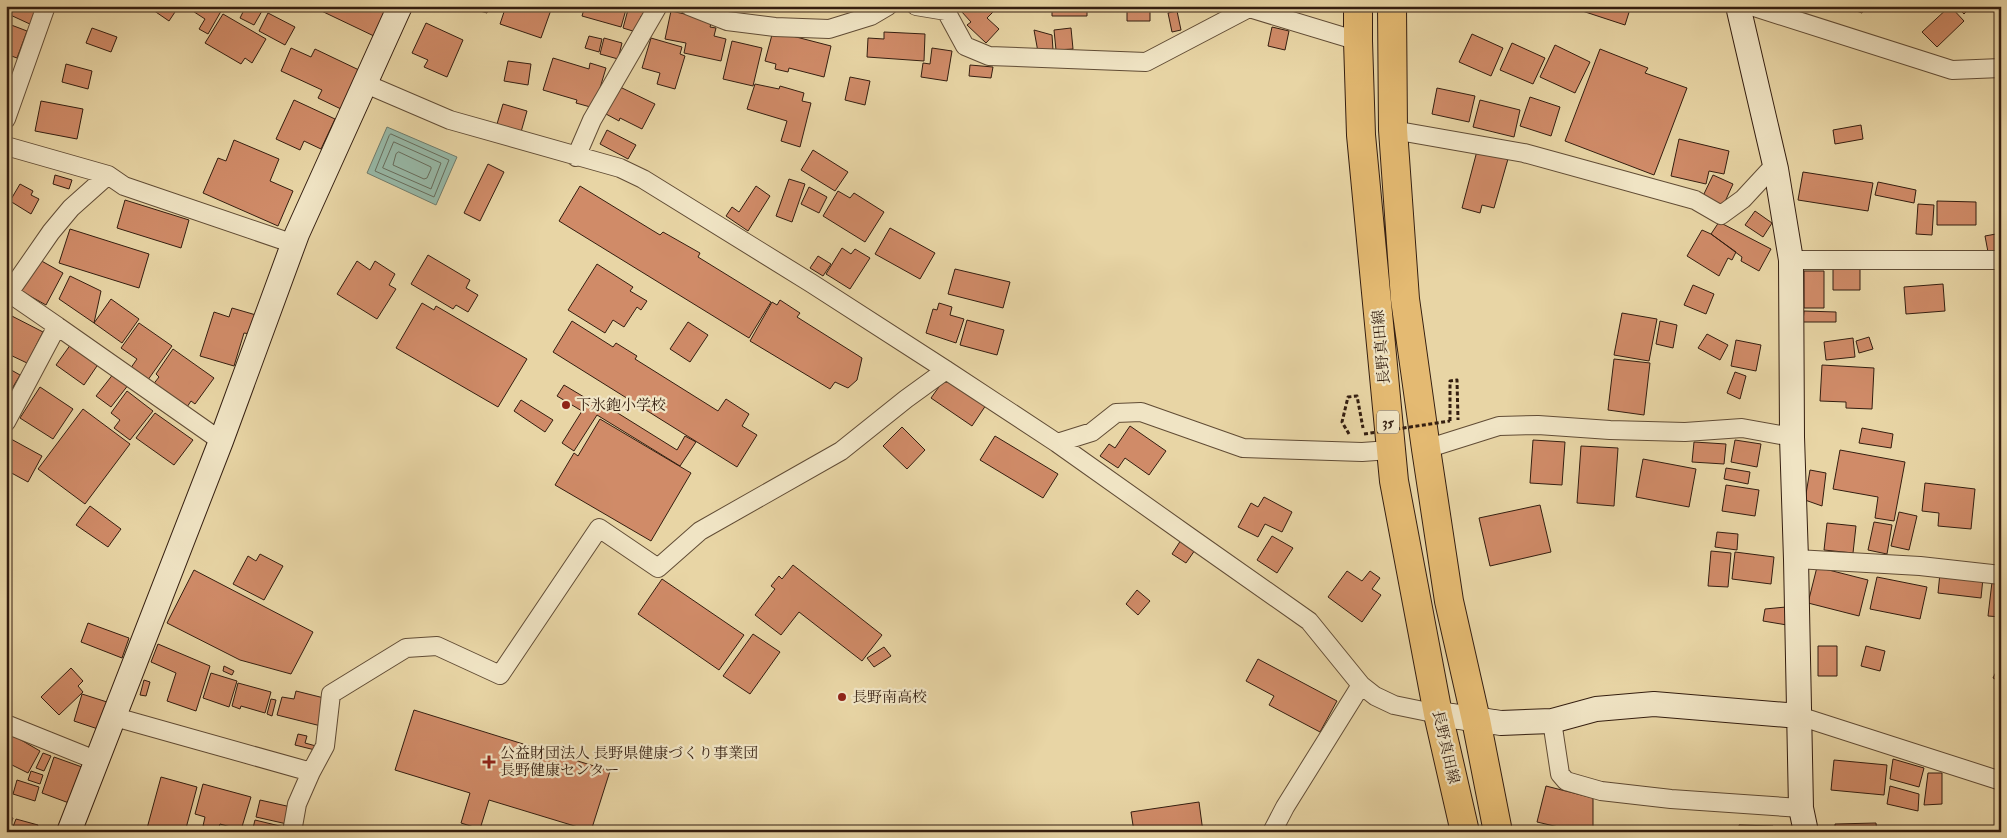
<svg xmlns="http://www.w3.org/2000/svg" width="2007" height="838" font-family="'IM FELL Double Pica','Noto Serif JP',serif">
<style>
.water{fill:#97b9a8;stroke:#6f7b6b}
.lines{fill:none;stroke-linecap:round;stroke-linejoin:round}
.shore{stroke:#666c5c;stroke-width:1}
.building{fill:#d08b68;stroke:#341e10}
.street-casing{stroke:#614c35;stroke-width:20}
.secondary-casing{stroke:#341e10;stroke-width:26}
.primary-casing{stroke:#341e10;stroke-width:30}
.path{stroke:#341e10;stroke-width:3;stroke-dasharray:4 2.5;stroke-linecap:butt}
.street{stroke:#f0e4c4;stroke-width:18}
.secondary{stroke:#f0e4c4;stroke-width:24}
.primary{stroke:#e4ba72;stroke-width:28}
.path-bridge{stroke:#341e10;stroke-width:3;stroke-dasharray:4 2.5;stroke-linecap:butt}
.poi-dot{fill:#8f2418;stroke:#f0e4c4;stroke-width:2}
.labels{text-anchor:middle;stroke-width:4.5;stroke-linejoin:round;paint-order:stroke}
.shield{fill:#f0e4c4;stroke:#6c5946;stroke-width:1}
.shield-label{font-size:14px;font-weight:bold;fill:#341e10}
.street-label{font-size:15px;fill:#341e10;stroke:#f0e4c4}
.poi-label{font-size:15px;fill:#341e10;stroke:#f0e4c4;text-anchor:start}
</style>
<rect width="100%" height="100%" fill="#e8d5a5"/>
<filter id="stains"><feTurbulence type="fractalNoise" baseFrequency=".004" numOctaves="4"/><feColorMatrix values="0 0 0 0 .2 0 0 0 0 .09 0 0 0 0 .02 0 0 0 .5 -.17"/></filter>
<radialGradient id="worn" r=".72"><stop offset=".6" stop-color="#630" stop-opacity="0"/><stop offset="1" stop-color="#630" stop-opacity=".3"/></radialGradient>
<path class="water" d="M387 127 457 157 436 205 367 173Z"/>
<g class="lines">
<path class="shore" d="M391 134 449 160 434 197 375 171 389 136Z
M394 142 441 163 431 189 383 168Z
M399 152 431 167V169L427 178 424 179 393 165 396 154Z"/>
</g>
<path class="building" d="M6 6H40L32 25 6 13Z
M152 6H179L169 21 150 8Z
M185 6H224L208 34 199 29 205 19Z
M246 6H253L262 11 254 25 240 18Z
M311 6H386L390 8 376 37Z
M463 6H489L487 13Z
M506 6 552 7 541 38 500 24Z
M585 6H627L621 27 582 16Z
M629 6H653L649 18 641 16 636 32 623 28Z
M797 6H827L826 11Z
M966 6H999L987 18 999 29 986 43 967 25 971 22 961 11Z
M1009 6H1048V7L1009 8Z
M1052 6H1087V16H1052Z
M1127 6H1150V21H1127Z
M1567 6H1631L1625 25Z
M1842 6H1865L1862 13Z
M1950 6 1964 21 1937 47 1922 32Z
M1956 6H1972L1964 14Z
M671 11 712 20 710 27 716 28 714 36 726 39 721 61 684 53 686 43 665 39Z
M1177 11 1181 30 1172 32 1168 13Z
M268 13 295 27 285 45 259 31Z
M223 14 266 39 252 63 245 58 241 64 205 43Z
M6 23 27 31 17 58 6 54Z
M426 23 463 40 447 77 424 67 428 60 412 53Z
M1272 27 1289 31 1285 50 1268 46Z
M92 28 117 37 111 52 86 43Z
M1071 28 1073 49 1056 50 1054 30Z
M1034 30 1052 35 1053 50 1038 52Z
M773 31 831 46 824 77 789 68 788 72 775 69 776 64 765 61Z
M884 32 925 34 924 61 867 57 868 38 884 39Z
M1472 34 1503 48 1491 76 1459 62Z
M589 36 602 39 599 52 585 48Z
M604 38 622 43 618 59 600 54Z
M651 38 682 47 680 54 685 56 675 89 657 84 660 73 642 68Z
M732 41 762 48 753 86 723 79Z
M1512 43 1545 58 1533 84 1500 70Z
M1555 45 1590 62 1575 93 1540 77Z
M291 48 311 57 315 49 359 70 341 109 318 98 322 90 281 71Z
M932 48 952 51 947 81 921 77 923 63 930 64Z
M1600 49 1648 68 1645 73 1687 88 1654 175 1565 141Z
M553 58 589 69 590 63 606 68 594 108 576 103 577 100 543 90Z
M508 61 531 64 528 85 504 81Z
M66 64 92 71 88 89 62 82Z
M970 65 993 67 991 78 969 76Z
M850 77 870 81 865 105 845 100Z
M755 84 779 89 780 86 804 93 802 101 811 103 800 147 781 141 787 121 747 109Z
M620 87 655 104 642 129 620 118 619 121 606 114Z
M1437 88 1475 96 1469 122 1432 114Z
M1530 97 1560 107 1551 136 1520 126Z
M294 100 335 119 321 149 304 141 300 150 276 139Z
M1480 100 1520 110 1514 137 1473 127Z
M41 101 83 109 77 139 35 131Z
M503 104 527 111 521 132 497 124Z
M1861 125 1863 139 1835 144 1833 130Z
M607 130 636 145 628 159 600 144Z
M1679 139 1729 151 1724 174 1709 171 1706 184 1671 176Z
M234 140 279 159 270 181 293 191 278 226 203 193 218 158 226 161Z
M813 150 848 172 835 191 801 170Z
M1477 151 1508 159 1494 208 1482 205 1480 213 1462 208Z
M488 164 504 172 480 221 464 213Z
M1803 172 1873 183 1868 211 1798 200Z
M55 175 72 180 69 189 53 184Z
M1713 175 1733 184 1723 206 1703 196Z
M789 179 805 184 792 222 776 216Z
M1878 182 1916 190 1914 203 1875 195Z
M20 184 33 191 31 195 39 199 31 214 10 201Z
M580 186 660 235 663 232 700 253 698 257 771 302 749 338 559 221Z
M756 186 770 196 748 231 726 216 732 207 739 212Z
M809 187 827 197 819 213 801 204Z
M838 191 850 198 854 193 884 212 865 242 823 216Z
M125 200 189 220 181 248 117 228Z
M1937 201 1976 202V225H1937Z
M1918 204 1934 205 1932 235 1916 234Z
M1755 211 1772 223 1763 237 1745 225Z
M1719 222 1771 249 1759 271 1741 261 1742 257 1711 234Z
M890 228 935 253 920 279 875 254Z
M70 229 149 254 139 288 59 263Z
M1702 230 1711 234 1736 252 1732 260 1728 258 1719 276 1687 256Z
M1996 234 1998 250 1988 252 1985 236Z
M842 248 851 254 855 249 870 258 850 289 826 274Z
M428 255 470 280 466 288 478 295 468 312 456 305 453 309 411 284Z
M818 256 831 264 823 276 810 268Z
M38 259 63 273 46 305 21 291Z
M357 261 370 270 375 261 395 274 389 285 396 289 377 319 337 294Z
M1833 263H1860V290H1833Z
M597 264 633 287 630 291 647 301 641 310 637 307 624 327 613 320 605 333 568 310Z
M955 269 1010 282 1003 308 948 294Z
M1804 271H1824V308H1804Z
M70 276 101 291 94 323 59 299Z
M1943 284 1945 311 1906 314 1904 287Z
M1693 285 1714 294 1706 314 1684 305Z
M111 299 139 319 122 343 94 323Z
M780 300 800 313 797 317 862 358 857 380 848 388 835 382 830 389 750 341 772 302 777 305Z
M422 303 434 310 436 306 527 359 498 407 396 348Z
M939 303 952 307 950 315 964 319 956 343 926 333 933 309 937 310Z
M232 308 256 315 250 334 244 333 234 366 200 356 214 312 229 317Z
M1804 311 1836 312V322H1803Z
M6 313 43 332 27 363 6 353Z
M1622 313 1657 319 1649 361 1614 355Z
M967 320 1004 330 997 355 960 345Z
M572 321 613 347 616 343 637 356 635 359 718 411 726 399 749 414 742 426 757 435 737 467 553 352Z
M1660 321 1677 325 1673 348 1656 344Z
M688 322 708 335 690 362 670 349Z
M139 323 172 346 145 384 128 372 137 359 121 348Z
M1707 334 1728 345 1720 360 1698 348Z
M1869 337 1873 349 1859 353 1856 341Z
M1853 338 1855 357 1826 360 1824 342Z
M1736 340 1761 345 1756 371 1731 366Z
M71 344 99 363 84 385 56 365Z
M173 349 214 378 195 404 191 401 185 410 152 386 159 377 156 374Z
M1614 359 1650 363 1644 415 1608 410Z
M1822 365 1874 368 1872 409 1846 408V402L1820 401Z
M6 367 20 375 6 399Z
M1735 372 1746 376 1740 399 1727 393Z
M114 373 129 384 111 407 96 396Z
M946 377 986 405 972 426 931 398Z
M564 385 589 400 592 397 677 450 685 436 696 442 680 466 597 415 574 451 562 443 582 411 557 396Z
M40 387 73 409 53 439 20 418Z
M127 391 153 411 130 440 114 428 120 420 111 413Z
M521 400 553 420 545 432 514 411Z
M83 409 130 444 85 504 38 469Z
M155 413 193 440 174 465 136 438Z
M600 419 691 473 651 541 555 485 574 453 578 456Z
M1130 426 1166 451 1149 475 1125 458 1118 468 1100 456 1109 444 1115 448Z
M902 427 925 450 907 469 883 446Z
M1862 428 1893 434 1891 448 1859 443Z
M995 436 1058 474 1043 498 980 460Z
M11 439 42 456 28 482 6 470V449Z
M1533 440 1565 442 1562 485 1530 483Z
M1735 440 1761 444 1757 467 1731 462Z
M1694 442 1726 444 1724 464 1692 462Z
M1581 446 1618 448 1614 506 1577 503Z
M1840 450 1905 462 1894 521 1875 518 1878 497 1833 489Z
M1643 459 1696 469 1689 507 1636 497Z
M1726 468 1750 472 1748 484 1724 479Z
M1810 470 1826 473 1822 506 1805 500Z
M1925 483 1975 489 1971 529 1938 526 1939 513 1922 511Z
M1726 485 1759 490 1755 516 1722 511Z
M1264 497 1292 512 1282 532 1265 524 1258 537 1238 527 1251 503 1258 507Z
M1540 505 1551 552 1490 566 1479 518Z
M90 506 121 529 108 547 76 525Z
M1899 512 1917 516 1909 550 1891 546Z
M1874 522 1892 525 1887 554 1868 550Z
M1827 523 1856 526 1853 553 1824 550Z
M1717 532 1738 534 1737 550 1715 547Z
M1272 536 1293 548 1277 573 1257 560Z
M1181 540 1195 550 1186 563 1172 554Z
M1711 551 1731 553 1728 587 1708 586Z
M1735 552 1774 557 1771 584 1732 579Z
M260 554 283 566 264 600 233 584 248 556 256 561Z
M793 565 882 635 862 661 799 612 781 635 755 615 775 589 771 586 779 576 782 579Z
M1817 567 1868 580 1859 616 1808 603Z
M194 570 313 632 291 674 240 660 167 623Z
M1347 571 1362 581 1370 571 1380 578 1372 589 1381 595 1362 622 1328 597Z
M1940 573 1983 578 1981 598 1938 593Z
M1877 577 1927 587 1920 619 1870 609Z
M662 579 744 635 719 670 638 614Z
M1992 582 2001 583V617L1988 616Z
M1137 590 1150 601 1138 615 1126 604Z
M1786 607 1787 625 1763 621 1765 609Z
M88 623 129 638 122 658 81 642Z
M753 634 780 652 750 694 723 676Z
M158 644 210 666 196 711 167 701 176 673 151 662Z
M1818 646H1837V676H1818Z
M1866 646 1885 651 1880 671 1861 666Z
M884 647 891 656 874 667 867 658Z
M1258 659 1337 701 1320 732 1269 705 1274 696 1246 681Z
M2001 662V682L1993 678Z
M224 666 234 671 232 675 223 671Z
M71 668 83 681 78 686 83 692 59 715 41 697Z
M211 673 237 681 229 707 203 698Z
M144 680 150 682 146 696 140 695Z
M238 683 271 692 265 713 241 706 240 709 232 706Z
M296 691 328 699 321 726 277 715 282 697 294 699Z
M82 694 107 702 98 729 74 721Z
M271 699 276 700 272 716 267 714Z
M414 710 610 771 591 831 489 800 480 829 461 823 470 793 395 770Z
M9 733 40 751 28 773 6 762V738Z
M298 734 307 736 305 743 316 746 315 750 295 745Z
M43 753 51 756 44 771 36 768Z
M54 757 82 767 69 803 42 793Z
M1893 759 1924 768 1919 787 1890 779Z
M1834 760 1887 765 1884 795 1831 790Z
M31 771 43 775 40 784 28 780Z
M1928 773H1942V804L1924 805Z
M6 775 11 776 7 794H6Z
M161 777 197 787 185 832H146Z
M17 780 39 787 35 801 13 794Z
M203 784 251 797 241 830 220 824 218 830 203 826 205 817 195 814Z
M1546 786 1593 798V832H1580L1537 822Z
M1890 786 1919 794 1918 811 1887 804Z
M260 800 291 807 287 824 256 817Z
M1199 802 1203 832H1134L1131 812Z
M6 815 13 818 8 832H6Z
M16 819 38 825 35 832H11Z
M255 820 288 828 287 832H252Z
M1876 823 1877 832H1835V824Z
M1739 825 1773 826V832H1739Z"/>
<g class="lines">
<defs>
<path id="street" d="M689 6 727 21 775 27 829 29 871 16 888 6
M916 6 946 11 965 46 989 56 1146 62 1249 8 1250 6
M1751 6 1952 70 2001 68
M1249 8 1358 41
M366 84 450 120 620 168 643 179 811 283 946 370 1057 443 1191 538 1309 621 1361 685 1375 696 1394 705 1438 714
M6 119 46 6
M1393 130 1524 153 1695 200 1721 215 1743 199 1768 172 1776 169
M6 146 108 175 124 186 294 244
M576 157 592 120 658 6
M1791 260H2001
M6 297 51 232 71 208 108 175
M57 326 221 441
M6 422 57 326 9 293
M1057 443 1092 432 1116 413 1141 412 1243 448 1362 452 1390 450
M1426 449 1499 426 1538 425 1610 430 1685 432 1742 428 1792 437
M1796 559 1920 566 2001 575
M1799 716 2001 781
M115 717 311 772 325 746 331 694 406 648 437 646 500 675 599 528 658 568 700 531 841 451 906 399 946 370
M1552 721 1560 774 1566 781 1601 791 1671 799 1801 808
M6 724 98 761
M292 832 297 804 311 772
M1272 832 1285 807 1361 685"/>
<path id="secondary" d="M1738 6 1776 169 1791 260 1792 437 1796 559 1801 808 1806 832
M1438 714 1501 723 1552 721 1596 709 1654 704 1799 716
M69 832 221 441 297 234 400 6"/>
<path id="primary" d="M1358 6V41L1361 135 1394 481 1438 714 1465 832
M1392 6 1393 130 1405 299 1426 449 1449 601 1476 720 1498 832"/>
</defs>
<use href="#street" class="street-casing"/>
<use href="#secondary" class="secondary-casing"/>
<use href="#primary" class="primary-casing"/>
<path class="path" d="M1450 421V381L1457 380 1458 420
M1349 434 1342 422 1348 397 1357 396 1363 428"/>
<use href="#street" class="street"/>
<use href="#secondary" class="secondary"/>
<use href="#primary" class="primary"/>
<path class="path-bridge" d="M1364 434 1450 421"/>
</g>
<g class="poi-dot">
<circle cx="566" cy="405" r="5"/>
<circle cx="842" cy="697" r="5"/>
<path d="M486.5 754.5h5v5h5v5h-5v5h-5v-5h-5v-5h5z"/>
</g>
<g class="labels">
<rect class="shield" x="1377" y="410.5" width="22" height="23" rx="4"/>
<g class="shield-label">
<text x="1388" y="427">35</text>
</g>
<g class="street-label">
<text transform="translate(1381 347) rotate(-95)" y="5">長野真田線</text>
<text transform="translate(1446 747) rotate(77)" y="5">長野真田線</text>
</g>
<g class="poi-label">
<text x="576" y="410">下氷鉋小学校</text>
<text x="852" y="702">長野南高校</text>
<text x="500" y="758">公益財団法人 長野県健康づくり事業団<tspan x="500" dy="17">長野健康センター</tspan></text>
</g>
</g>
<rect width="2007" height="838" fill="none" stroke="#e8d5a5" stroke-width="25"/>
<rect x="8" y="8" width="1992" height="823" fill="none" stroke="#341e10" stroke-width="2.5"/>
<rect x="12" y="12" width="1982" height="813" fill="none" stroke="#341e10"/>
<rect width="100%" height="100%" filter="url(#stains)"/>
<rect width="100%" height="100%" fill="url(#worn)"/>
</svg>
